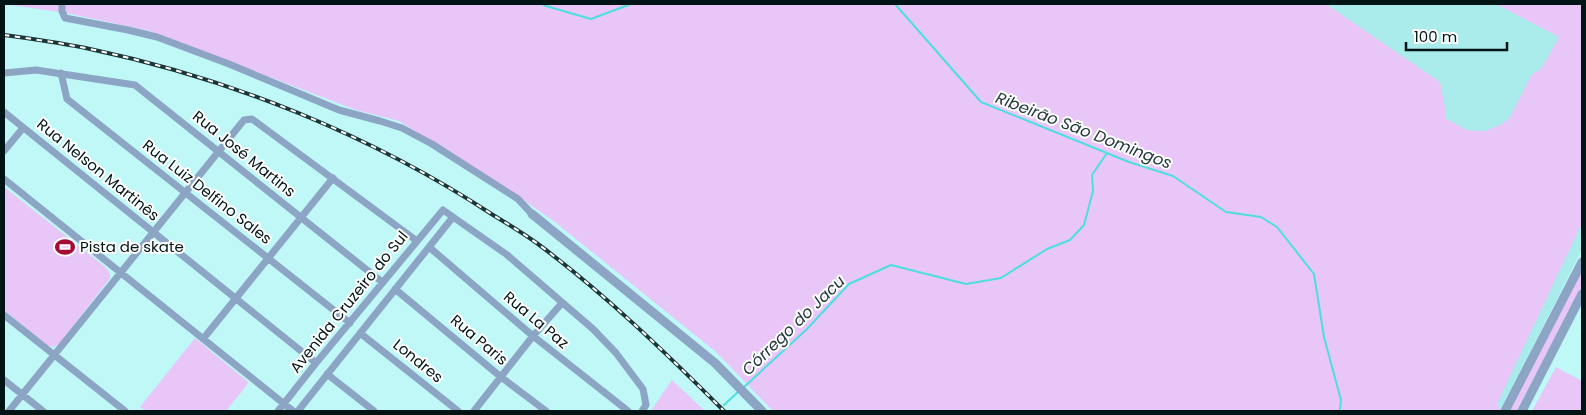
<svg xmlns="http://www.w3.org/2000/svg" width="1586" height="415" font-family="Poppins,sans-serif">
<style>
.built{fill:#aaeceb}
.green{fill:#e8c6f7}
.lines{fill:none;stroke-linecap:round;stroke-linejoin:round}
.stream{stroke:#4ddfdf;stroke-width:2}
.minor{stroke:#8ca5c5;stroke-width:7}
.tertiary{stroke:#8ca5c5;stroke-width:9}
.rail-casing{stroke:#1c3536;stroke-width:4}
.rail{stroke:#fff;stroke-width:2;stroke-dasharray:5.5;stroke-linecap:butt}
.labels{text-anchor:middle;stroke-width:4;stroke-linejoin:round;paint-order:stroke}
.street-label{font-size:15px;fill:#011415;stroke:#fff}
.poi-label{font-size:15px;fill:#011415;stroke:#fff;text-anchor:start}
.water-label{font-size:16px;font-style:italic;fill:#203838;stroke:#fff}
</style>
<rect width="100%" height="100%" fill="#bff8f7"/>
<path class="built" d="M1122 4H1582V249L1501 410 1460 344Z"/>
<path class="green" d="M4 4H1326L1440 82 1445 108V118L1467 130 1485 131 1500 125 1509 119 1532 74 1541 69 1559 37 1496 4H1582V223L1497 404 1501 410 1500 411H773L716 352 555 222 518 196 399 121 356 110 150 31 66 13Z
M4 187 104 266 109 272 110 278 59 344 54 347 48 346 4 310Z
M1582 270V286L1517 411H1509Z
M195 338 248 382 247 385 226 411H146L140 407Z
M1556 367 1582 381V411H1532Z
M672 380 705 411H651Z"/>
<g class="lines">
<path class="stream" d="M542 4 546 6 591 19 631 4
M895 4 981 102 1129 162 1173 176 1226 212 1261 217 1277 227 1314 274 1324 337 1341 400 1340 411
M743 388 807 329 849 284 891 265 966 284 1001 278 1047 249 1070 240 1084 225 1093 191 1092 175 1107 153
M724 405 739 391
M716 411H717"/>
<path class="minor" d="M62 4V11L65 18 128 30 157 37 229 64 339 110 380 121 402 128 432 144 518 199 532 214
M4 73 36 70 135 85 382 282
M61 73 67 99 350 323
M4 112 316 363
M4 151 23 128
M4 179 293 411
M429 247 533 336 628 411
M395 289 501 377 546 411
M4 315 125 411
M360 333 458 411
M203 339 333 178
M327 374 374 411
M4 380 43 411
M9 411 244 120 252 119 417 241
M278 411 316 363 443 210 506 254 593 329 616 353 643 389 646 405 642 411
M298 411 453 217
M474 411 533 336 562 303"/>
<path class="tertiary" d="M532 214 715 363 762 411
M1505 411 1582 262
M1522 411 1582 294"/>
<defs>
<path id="rail" d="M4 35C32 39 62 43 90 49 232 79 371 135 493 215 508 224 524 234 538 244 605 294 665 352 724 411"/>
</defs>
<use href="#rail" class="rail-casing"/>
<use href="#rail" class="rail"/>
</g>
<defs>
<symbol id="stadium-bare" viewBox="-9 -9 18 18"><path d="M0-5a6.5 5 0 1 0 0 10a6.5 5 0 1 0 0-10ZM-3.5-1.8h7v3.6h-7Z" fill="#a60b37" stroke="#fff" stroke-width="2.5" paint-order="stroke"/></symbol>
</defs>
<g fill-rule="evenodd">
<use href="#stadium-bare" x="51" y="233" width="28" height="28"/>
</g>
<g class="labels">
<g class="street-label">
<text transform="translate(244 154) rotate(39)" y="5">Rua José Martins</text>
<text transform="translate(98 170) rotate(39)" y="5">Rua Nelson Martinês</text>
<text transform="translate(207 192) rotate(38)" y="5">Rua Luiz Delfino Sales</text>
<text transform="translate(349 302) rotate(-51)" y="5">Avenida Cruzeiro do Sul</text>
<text transform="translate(536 320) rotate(40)" y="5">Rua La Paz</text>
<text transform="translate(479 340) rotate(40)" y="5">Rua Paris</text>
<text transform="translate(418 361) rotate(39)" y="5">Londres</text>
</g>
<g class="poi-label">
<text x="80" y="252">Pista de skate</text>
</g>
<g class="water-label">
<text transform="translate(1084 130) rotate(21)" y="6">Ribeirão São Domingos</text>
<text transform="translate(793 325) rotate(-44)" y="6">Córrego do Jacu</text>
</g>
</g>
<rect width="1586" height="415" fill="none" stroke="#011415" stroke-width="10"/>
<path d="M1406 42v8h101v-8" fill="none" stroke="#011415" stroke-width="2.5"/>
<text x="1414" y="42" font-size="15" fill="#011415" stroke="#ffffff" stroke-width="4" paint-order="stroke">100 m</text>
</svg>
